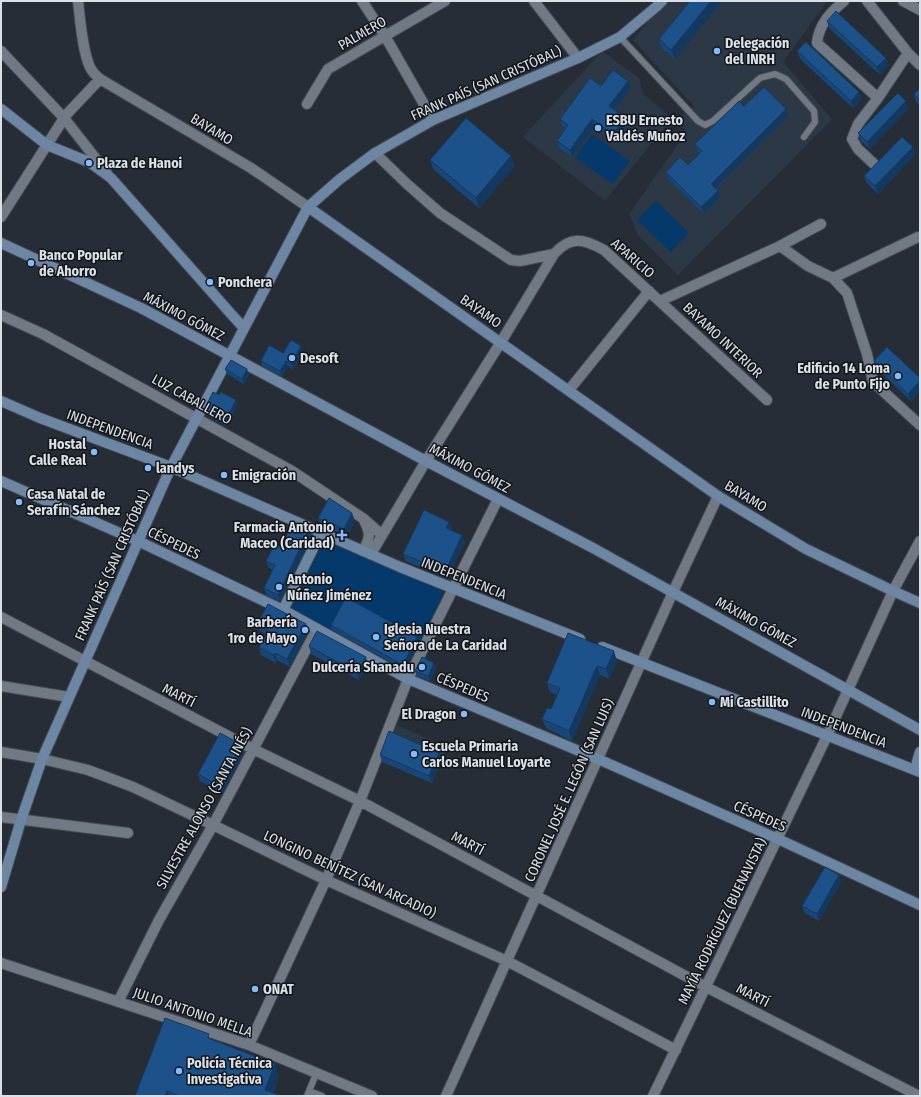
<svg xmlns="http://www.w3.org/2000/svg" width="921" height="1097" font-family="'Fira Sans Condensed',sans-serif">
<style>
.built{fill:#2d3846}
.green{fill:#05396c}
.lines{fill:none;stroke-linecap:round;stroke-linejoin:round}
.lane-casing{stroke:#444b52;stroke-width:8}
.street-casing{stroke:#444b52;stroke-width:12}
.secondary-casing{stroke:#444b52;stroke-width:12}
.lane{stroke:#707984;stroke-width:6}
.street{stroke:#707984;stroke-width:10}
.secondary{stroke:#6d86a4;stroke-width:10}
.wall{fill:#194676}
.shaded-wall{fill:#143960}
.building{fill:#1d5189;stroke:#143960}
.poi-dot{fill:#85bbfb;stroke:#12151a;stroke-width:1.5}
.labels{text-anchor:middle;stroke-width:3;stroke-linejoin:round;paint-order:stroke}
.street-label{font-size:14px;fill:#dbe0e6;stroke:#12151a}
.poi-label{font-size:14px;font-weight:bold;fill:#dbe0e6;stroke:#12151a;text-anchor:start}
</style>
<rect width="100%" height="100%" fill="#262d37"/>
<path class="built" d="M665 1H827L783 62 832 119 678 275 638 235 629 214 685 134 683 115 694 106 633 40Z
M602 51 639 78 643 94 672 118 605 201 523 137Z
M396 725 448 747 432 783 381 761Z"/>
<path class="green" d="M592 134 630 161 613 184 575 158Z
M656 201 689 233 671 252 637 220Z
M324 541 439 587 443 595 420 643 348 602 332 631 290 610Z"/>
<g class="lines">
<defs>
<path id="lane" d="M620 37 698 121 705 125 713 121 760 78 775 74 786 79 814 111 815 122 804 137
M309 1091 322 1096
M307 1096 316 1074"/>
<path id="street" d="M78 1C80 18 83 60 93 72 95 75 98 77 100 79L251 168 308 207
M362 1 385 36 433 120
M534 1 578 58
M844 1C830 13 819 24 817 43L878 98
M867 1 908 53 920 65
M903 1 920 10
M1 51 64 118 107 173
M307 104 328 69 445 1
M375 153 407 184 440 213 511 260 520 261 554 254
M874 164 858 149 852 139 858 124 878 98 908 53
M1 217 66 115 100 79
M780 246 808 266 833 278 847 293 867 354 873 382 920 425
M833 278 918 237
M660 301 780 246 821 224
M1 315 43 334 292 471 364 519 382 535
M569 390 649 291
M363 551C370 538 371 534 364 520
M371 554 426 461 501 342 554 254C571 235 584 239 604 250L767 400
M1 617 253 749 360 801 706 987 919 1096
M1 686 69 697
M1 752 42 759 88 770 133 787 213 825 326 880 507 961 676 1050
M1 817 128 833
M1 963 249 1045 372 1096
M118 1002 159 920 213 825 317 629
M249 1045 326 880 360 801 408 679 498 499
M446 1096 673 592 718 496
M653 1096 827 736 893 591 920 541"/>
<path id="secondary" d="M1 109 47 145 89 162 111 178 232 315 244 328
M308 207 718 496 806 549 893 591 920 603
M1 243 141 308 426 461 593 548 920 730
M1 401 40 418 171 467 400 567 580 639
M1 481 138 541 283 610 408 679 598 759 778 839 920 905
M283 610 321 532
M602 647 920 772
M920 752 917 762 920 770
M1 887 21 820 42 759 171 467 308 207 340 179 375 153 433 120 578 58 620 37 656 7 662 1"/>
</defs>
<use href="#lane" class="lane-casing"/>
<use href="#street" class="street-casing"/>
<use href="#secondary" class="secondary-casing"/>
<use href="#lane" class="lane"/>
<use href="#street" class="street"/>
<use href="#secondary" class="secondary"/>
</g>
<path class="wall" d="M690 1 675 59 662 49 659 39Z
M827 21 886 58 889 65 880 75 829 28Z
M797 51 859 92 862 99 853 108 800 59Z
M601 86 631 88 615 110 625 118 628 125 616 141 595 126 572 157 559 148 557 141 565 128 563 127 560 119Z
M920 88V105L916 102 914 94Z
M744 106 788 116 716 189 718 191 720 198 704 214 668 179 666 172 688 165 700 154 698 152 695 144Z
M909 108 870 149 861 141 858 133Z
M913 147 915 155 878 194 867 183 864 176Z
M511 156 515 166 479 208 434 170 430 160Z
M303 351 293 369 288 366 282 376 262 366 261 361 283 353Z
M874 361 920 378V391L911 401 877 369Z
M225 369 249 374 244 384 227 374Z
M219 395 236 400 238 404 226 426 206 415 204 410Z
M318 518 355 521 347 537 321 525Z
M452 528 451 530 462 535 465 542 447 578 406 561 403 554Z
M312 536 280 601 266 595 264 588 273 570 269 568 266 561 281 547Z
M257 624 308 631 290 667 277 660 276 663 261 655 259 647 266 635 260 631Z
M331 625 419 642 405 670 332 630Z
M568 633 617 661 609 679 600 675 572 741 546 728 542 719 551 709 557 695 550 692 547 683Z
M309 646 368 665 359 680 311 654Z
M436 668 430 681 417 676 415 671Z
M244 752 222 793 200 781 198 774Z
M380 755 442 760 432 783 382 762Z
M841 882 819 921 805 913 802 906Z
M211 1039 275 1064 279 1076 273 1093 282 1096H135Z"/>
<path class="shaded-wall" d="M711 1H722L675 59 671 50Z
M886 58 889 65 880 75 877 67Z
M628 81 631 88 612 113 609 106Z
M859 92 862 99 853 108 851 101Z
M906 101 909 108 870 149 867 142Z
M786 109 788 116 713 191 711 184Z
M625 118 628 125 616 141 613 134Z
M592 119 595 126 572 157 570 150Z
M913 147 915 155 878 194 875 186Z
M511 156 515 166 479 208 476 198Z
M718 191 720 198 704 214 701 207Z
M301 346 303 351 293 369 291 364Z
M286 361 288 366 282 376 280 371Z
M247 369 249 374 244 384 242 379Z
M920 381V391L911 401 908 394Z
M236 400 238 404 226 426 225 421Z
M352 513 355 521 347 537 344 529Z
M449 522 452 528 449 534 446 528Z
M309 529 312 536 280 601 278 595Z
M462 535 465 542 447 578 445 572Z
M306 624 308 631 290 667 287 659Z
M417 637 419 642 405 670 403 665Z
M614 651 617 661 609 679 606 669Z
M275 653 277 660 276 663 273 655Z
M366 657 368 665 359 680 357 673Z
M434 663 436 668 430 681 428 676Z
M597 666 600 675 572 741 569 731Z
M242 745 244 752 222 793 220 786Z
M439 753 442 760 432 783 429 776Z
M839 875 841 882 819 921 817 914Z
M275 1064 279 1076 271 1096 265 1090Z
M167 1091 169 1096H165Z"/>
<path class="building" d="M690 1H711L671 50 659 39Z
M836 11 886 58 877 67 827 21Z
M806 42 859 92 851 101 797 51Z
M613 70 628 81 609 106 625 118 613 134 592 119 570 150 557 141 568 125 560 119 590 78 601 86Z
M764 87 786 109 711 184 718 191 701 207 666 172 680 157 688 165 702 151 695 144 739 101 744 106Z
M920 88V100L914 94Z
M898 93 906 101 867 142 858 133Z
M466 118 511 156 476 198 430 160Z
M902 137 913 147 875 186 864 176Z
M291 340 301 346 291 364 286 361 280 371 261 361 269 345 283 353Z
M887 347 920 378V381L908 394 874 361Z
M231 360 247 369 242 379 225 369Z
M213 392 219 395 221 392 236 400 225 421 204 410Z
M329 498 352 513 344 529 318 518Z
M424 510 449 522 446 528 462 535 445 572 403 554Z
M293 522 309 529 278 595 264 588 275 565 266 561 275 544 281 547Z
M346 597 417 637 403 665 331 625Z
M268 604 306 624 287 659 275 653 273 655 259 647 268 630 257 624Z
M317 631 366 657 357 673 309 646Z
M568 633 614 651 606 669 597 666 569 731 542 719 547 708 551 709 560 688 547 683Z
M422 657 434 663 428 676 415 671Z
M389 731 439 753 429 776 380 755Z
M220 733 242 745 220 786 198 774Z
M825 867 839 875 817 914 802 906Z
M165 1018 209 1034 208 1038 275 1064 265 1090 282 1096H179L167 1091 165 1096H135Z"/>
<g class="poi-dot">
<circle cx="717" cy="51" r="4"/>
<circle cx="598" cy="128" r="4"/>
<circle cx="89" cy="163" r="4"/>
<circle cx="31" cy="263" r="4"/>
<circle cx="210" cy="282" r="4"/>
<circle cx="292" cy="358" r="4"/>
<circle cx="898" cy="376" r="4"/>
<circle cx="94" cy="452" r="4"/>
<circle cx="148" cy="468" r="4"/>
<circle cx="224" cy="475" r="4"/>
<circle cx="19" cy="502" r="4"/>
<path d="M340 529h4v4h4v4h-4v4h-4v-4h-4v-4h4z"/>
<circle cx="279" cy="587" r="4"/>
<circle cx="305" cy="630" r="4"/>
<circle cx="376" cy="637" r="4"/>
<circle cx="422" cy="667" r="4"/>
<circle cx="712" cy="702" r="4"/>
<circle cx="464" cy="714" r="4"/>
<circle cx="414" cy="754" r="4"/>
<circle cx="255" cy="989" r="4"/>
<circle cx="179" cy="1071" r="4"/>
</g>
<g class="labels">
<g class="street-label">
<text transform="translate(362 33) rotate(-30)" y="5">PALMERO</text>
<text transform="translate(486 83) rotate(-24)" y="5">FRANK PAÍS (SAN CRISTÓBAL)</text>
<text transform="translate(212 129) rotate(31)" y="5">BAYAMO</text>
<text transform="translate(633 258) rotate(41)" y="5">APARICIO</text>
<text transform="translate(481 311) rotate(35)" y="5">BAYAMO</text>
<text transform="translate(184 316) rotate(28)" y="5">MÁXIMO GÓMEZ</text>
<text transform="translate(723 340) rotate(43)" y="5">BAYAMO INTERIOR</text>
<text transform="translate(192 399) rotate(29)" y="5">LUZ CABALLERO</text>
<text transform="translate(110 429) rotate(20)" y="5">INDEPENDENCIA</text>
<text transform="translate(470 468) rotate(28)" y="5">MÁXIMO GÓMEZ</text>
<text transform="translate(746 496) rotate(31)" y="5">BAYAMO</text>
<text transform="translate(174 543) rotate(26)" y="5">CÉSPEDES</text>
<text transform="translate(112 565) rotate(-66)" y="5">FRANK PAÍS (SAN CRISTÓBAL)</text>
<text transform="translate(464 578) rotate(22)" y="5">INDEPENDENCIA</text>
<text transform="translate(756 622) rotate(29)" y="5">MÁXIMO GÓMEZ</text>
<text transform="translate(463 687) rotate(23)" y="5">CÉSPEDES</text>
<text transform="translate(179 695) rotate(27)" y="5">MARTÍ</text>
<text transform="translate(844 727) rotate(21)" y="5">INDEPENDENCIA</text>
<text transform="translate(569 790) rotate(-66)" y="5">CORONEL JOSÉ E. LEGÓN (SAN LUIS)</text>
<text transform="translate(204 808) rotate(-61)" y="5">SILVESTRE ALONSO (SANTA INÉS)</text>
<text transform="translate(760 816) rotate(24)" y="5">CÉSPEDES</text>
<text transform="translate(468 843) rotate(28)" y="5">MARTÍ</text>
<text transform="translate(350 874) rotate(25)" y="5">LONGINO BENÍTEZ (SAN ARCADIO)</text>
<text transform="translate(722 921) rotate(-64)" y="5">MAYÍA RODRÍGUEZ (BUENAVISTA)</text>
<text transform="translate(753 995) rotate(27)" y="5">MARTÍ</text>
<text transform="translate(193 1012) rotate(19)" y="5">JULIO ANTONIO MELLA</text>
</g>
<g class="poi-label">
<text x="725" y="48">Delegación<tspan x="725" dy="16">del INRH</tspan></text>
<text x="606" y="125">ESBU Ernesto<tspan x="606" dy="16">Valdés Muñoz</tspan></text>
<text x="97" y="168">Plaza de Hanoi</text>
<text x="39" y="260">Banco Popular<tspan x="39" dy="16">de Ahorro</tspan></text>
<text x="218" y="287">Ponchera</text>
<text x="300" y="363">Desoft</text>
<text x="890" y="373" text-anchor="end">Edificio 14 Loma<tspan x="890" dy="16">de Punto Fijo</tspan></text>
<text x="86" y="449" text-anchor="end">Hostal<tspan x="86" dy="16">Calle Real</tspan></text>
<text x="156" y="473">landys</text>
<text x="232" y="480">Emigración</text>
<text x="27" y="499">Casa Natal de<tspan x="27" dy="16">Serafín Sánchez</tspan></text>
<text x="334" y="532" text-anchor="end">Farmacia Antonio<tspan x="334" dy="16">Maceo (Caridad)</tspan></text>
<text x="287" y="584">Antonio<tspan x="287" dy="16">Núñez Jiménez</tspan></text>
<text x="297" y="627" text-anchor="end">Barbería<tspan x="297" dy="16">1ro de Mayo</tspan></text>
<text x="384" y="634">Iglesia Nuestra<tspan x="384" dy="16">Señora de La Caridad</tspan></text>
<text x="414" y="672" text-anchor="end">Dulcería Shanadu</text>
<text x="720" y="707">Mi Castillito</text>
<text x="456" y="719" text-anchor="end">El Dragon</text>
<text x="422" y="751">Escuela Primaria<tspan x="422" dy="16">Carlos Manuel Loyarte</tspan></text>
<text x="263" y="994">ONAT</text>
<text x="187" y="1068">Policía Técnica<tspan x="187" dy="16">Investigativa</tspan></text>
</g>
</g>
<rect width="921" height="1097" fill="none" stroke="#dbe0e6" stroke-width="4"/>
</svg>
